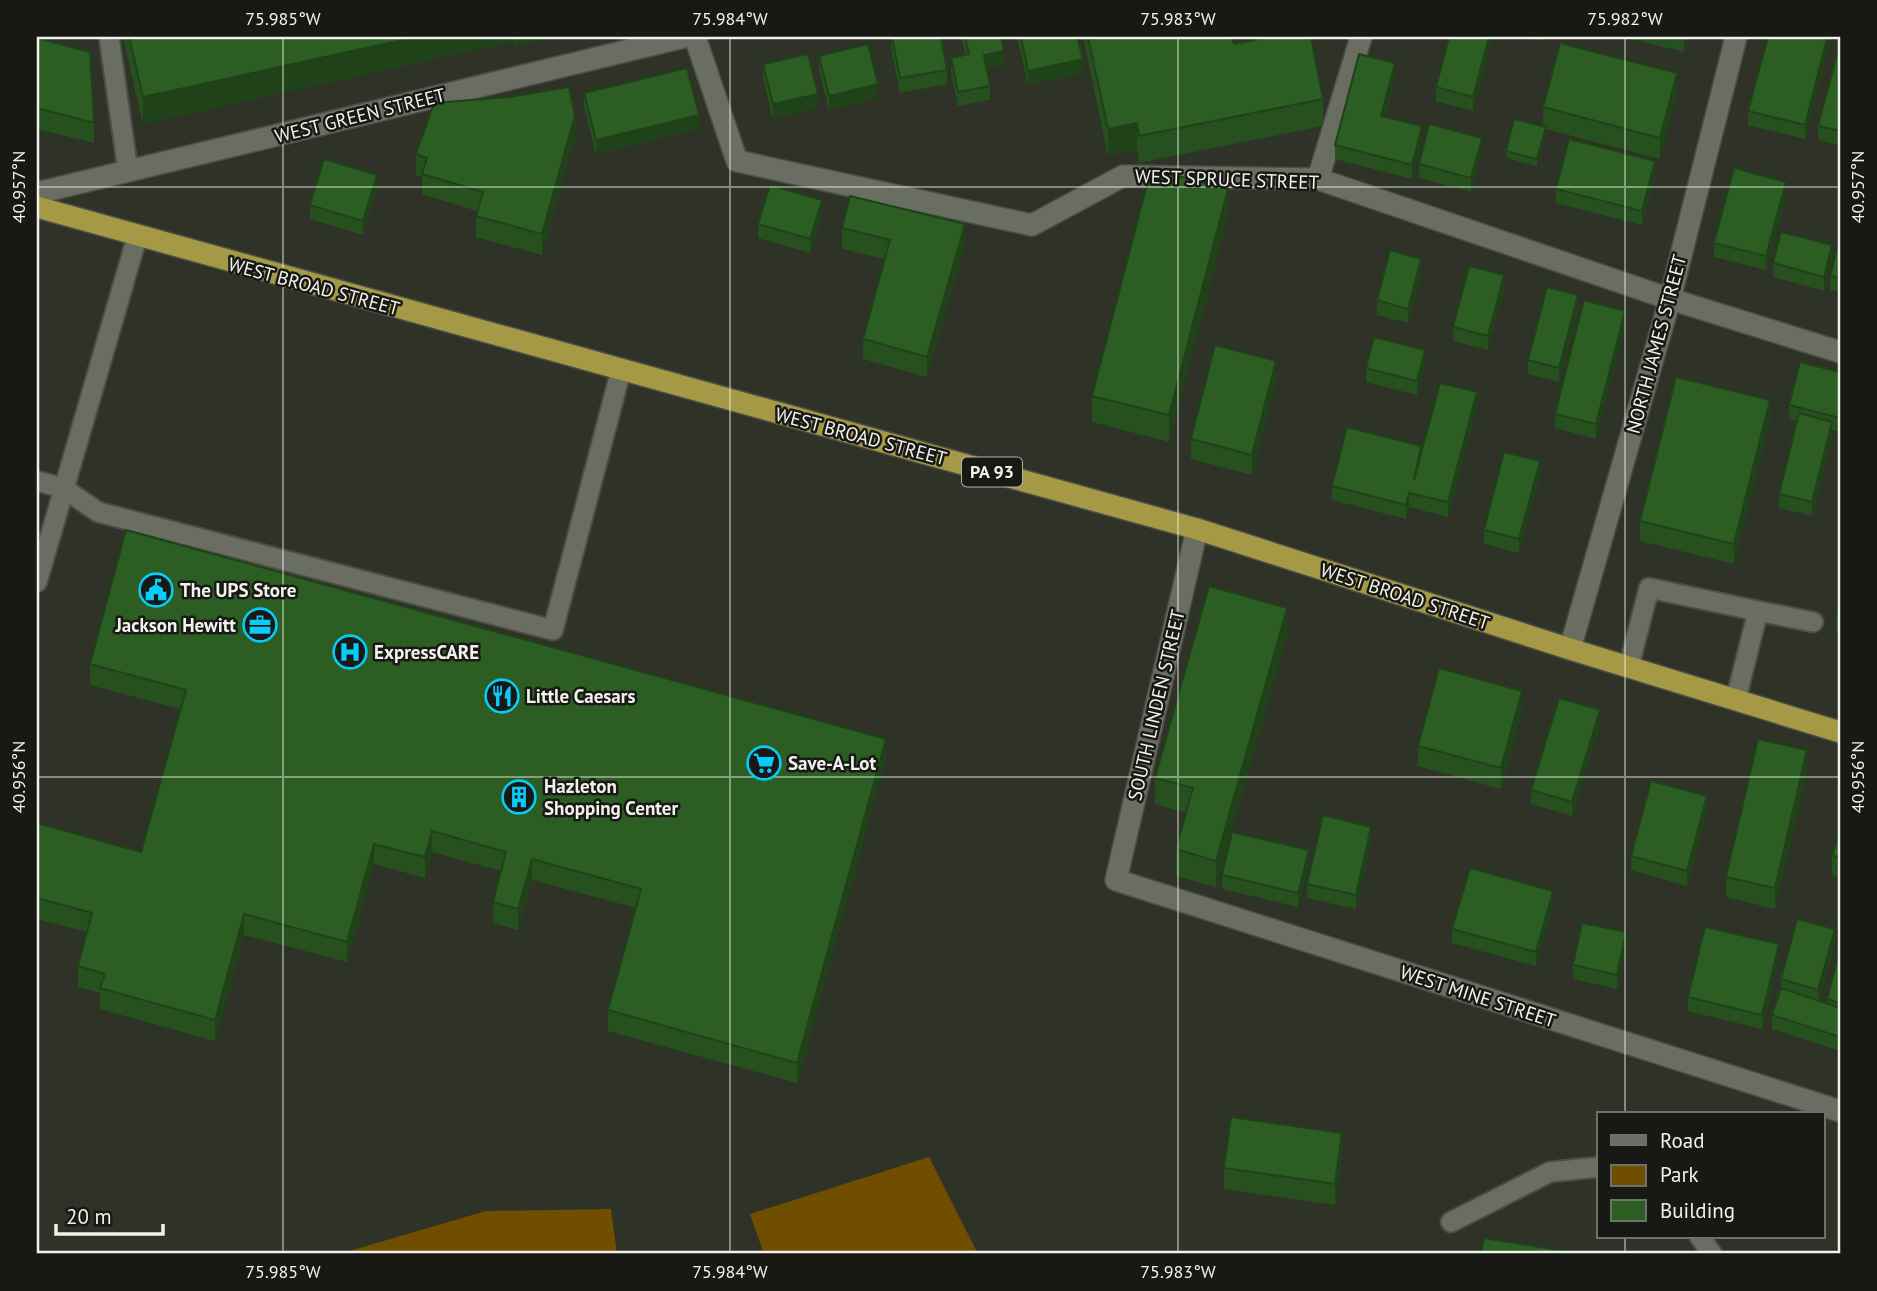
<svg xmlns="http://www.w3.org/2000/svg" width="1877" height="1291" font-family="'PT Sans',sans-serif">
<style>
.green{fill:#704e00}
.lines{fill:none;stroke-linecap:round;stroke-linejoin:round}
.service-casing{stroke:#4b4e45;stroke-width:23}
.minor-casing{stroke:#4b4e45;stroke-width:24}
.trunk-casing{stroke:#4b4e45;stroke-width:24}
.service{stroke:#6a6e62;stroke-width:19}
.minor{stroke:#6a6e62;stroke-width:21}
.trunk{stroke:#a59946;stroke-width:21}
.wall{fill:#26511f}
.shaded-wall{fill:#1f4219}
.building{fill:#2c5e24;stroke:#1f4219;stroke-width:2}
.ticks{fill:none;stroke:#f0f2eb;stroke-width:2;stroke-opacity:0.45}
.labels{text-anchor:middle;stroke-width:5;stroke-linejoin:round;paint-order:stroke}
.shield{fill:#181914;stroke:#afb1aa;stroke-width:2}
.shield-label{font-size:18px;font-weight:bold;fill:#f0f2eb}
.street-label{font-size:19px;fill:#f0f2eb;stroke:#181914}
.poi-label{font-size:19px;font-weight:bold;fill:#f0f2eb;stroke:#181914;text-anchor:start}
.neatline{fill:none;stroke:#f0f2eb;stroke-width:2.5}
.ticks-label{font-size:18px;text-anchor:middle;fill:#f0f2eb}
</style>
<rect width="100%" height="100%" fill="#2f3227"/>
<path class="green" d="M929 1157 978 1254H764L750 1214Z
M611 1209 617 1254H339L486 1211Z"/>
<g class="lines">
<defs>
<path id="service" d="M109 37 128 171
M37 481 63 488 98 512 553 630 621 370
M37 582 137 237
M1758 611 1813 622
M1629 666 1649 588 1758 611 1736 699
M1451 1222 1550 1172 1599 1167
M1700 1237 1712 1254"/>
<path id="minor" d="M695 37 737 161 1032 225 1123 176 1318 179 1670 299 1840 352
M1318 179 1361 37
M37 193 684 37
M1197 529 1116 880 1840 1111
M1570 649 1670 299 1736 37"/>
<path id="trunk" d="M37 207 1197 529 1570 649 1840 732"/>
</defs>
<use href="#service" class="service-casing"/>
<use href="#minor" class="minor-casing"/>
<use href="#trunk" class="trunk-casing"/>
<use href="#service" class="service"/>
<use href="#minor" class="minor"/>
<use href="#trunk" class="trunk"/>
</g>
<path class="wall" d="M123 37H553L516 46 515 41 143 124Z
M891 37 947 70V84L900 93 891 49Z
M961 37H1001L1004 65 987 69 990 86V100L958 106 951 72V58L966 55Z
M1017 37H1077L1083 73 1028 85Z
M1083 37H1232L1234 44 1323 99V126L1139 163 1137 149 1108 156Z
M1492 37 1473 111 1436 101V87Z
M1523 37H1542L1540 41Z
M1623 37H1688L1684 52Z
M37 38 94 123V143L37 129Z
M1840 51V145L1818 140V126Z
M1827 52 1805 139 1748 125V111Z
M819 56 878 98 829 110 819 70Z
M763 64 818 108 773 119 763 78Z
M1395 77 1385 117 1422 140 1412 179 1335 159V145Z
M584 93 699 129 596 154 584 107Z
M1677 94 1660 159 1546 129V135L1537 166 1506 158V151L1543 127V107Z
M575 136 542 255 476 237V216L477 211 422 194V177L416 175V154Z
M1482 152 1471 192 1419 178V164Z
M1655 175 1642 225 1556 203V189Z
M377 189 363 235 310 219V205Z
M1786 196 1766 270 1714 257V243Z
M822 214 810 253 758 238V224Z
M1228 215 1169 442 1092 422V396Z
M842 228 965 244 927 377 863 359V339L885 259 842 249Z
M1840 237V292L1830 290V276Z
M1832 259 1824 291 1773 277V263Z
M1421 273 1408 323 1377 315V300Z
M1504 289 1488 350 1453 341V327Z
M1578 309 1559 382 1528 374V360Z
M1625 325 1596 439 1555 428V414Z
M1425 364 1417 395 1366 382V368Z
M1840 372V432L1832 430V436L1812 516 1779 508V494L1797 421 1789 419V405Z
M1276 382 1252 475 1191 459V439Z
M1477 406 1448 517 1409 507 1406 519 1332 500V486L1421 452Z
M1770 420 1734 564 1640 541V521Z
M1540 475 1519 553 1484 544V530Z
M1840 595V635L1836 633V613Z
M1287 635 1216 887 1176 876V849L1186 813 1155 804V778Z
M90 664 886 759 797 1083 608 1031V1010L636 908 532 880 518 930 493 923V902L501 871 432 852 425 878 374 864 347 962 244 935 215 1041 100 1009V993L78 987V966L87 932 37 919V823L141 852 180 709 90 685Z
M1522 712 1501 789 1418 766V746Z
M1600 724 1572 816 1531 804V790Z
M1807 771 1775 909 1726 897V877Z
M1707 810 1687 886 1631 870V856Z
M1840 832V878L1832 875V855Z
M1371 841 1356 909 1307 898V884Z
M1309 864 1298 907 1222 889V875Z
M1553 905 1536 966 1452 943V929Z
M1835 943 1819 1001 1827 1003V999L1840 949V1051L1772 1029V1015L1781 988V979Z
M1626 946 1617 989 1573 979V965Z
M1779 958 1762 1029 1688 1011V997Z
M1342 1154 1335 1205 1224 1189V1168Z"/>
<path class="shaded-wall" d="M416 37H515V41L143 124V97Z
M516 37H553L516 46Z
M1489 37H1492L1473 111V97Z
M1684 37H1688L1684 52Z
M1827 38V52L1805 139V125Z
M1004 51V65L984 70V55Z
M1083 59V73L1028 85V71Z
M1395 63V77L1381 130V116Z
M1677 73V94L1660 159V138Z
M878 84V98L829 110V96Z
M818 94V108L773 119V104Z
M575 115V136L542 255V234Z
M699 115V129L596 154V140Z
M1137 123V149L1108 156V129Z
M1422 126V140L1412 179V165Z
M1546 127V135L1537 166V159Z
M1482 138V152L1471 192V178Z
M1655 161V175L1642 225V211Z
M377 175V189L363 235V221Z
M1786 182V196L1766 270V256Z
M1228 189V215L1169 442V415Z
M822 200V214L810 253V239Z
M965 224V244L927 377V357Z
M1832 245V259L1824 291V277Z
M1421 259V273L1408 323V309Z
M1504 275V289L1488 350V336Z
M1578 295V309L1559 382V368Z
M1625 311V325L1596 439V424Z
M1425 350V364L1417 395V381Z
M1276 361V382L1252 475V455Z
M1477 392V406L1448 517V502Z
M1770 400V420L1734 564V544Z
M1832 422V436L1812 516V502Z
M1540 461V475L1519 553V539Z
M1409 493V507L1406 519V505Z
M1287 608V635L1216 887V861Z
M1522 691V712L1501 789V768Z
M1600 710V724L1572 816V802Z
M886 739V759L797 1083V1063Z
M1807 750V771L1775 909V888Z
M1707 796V810L1687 886V871Z
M1371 827V841L1356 909V895Z
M432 831V852L425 878V857Z
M374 844V864L347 962V942Z
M1309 850V864L1298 907V893Z
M532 859V880L518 930V909Z
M1553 891V905L1536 966V952Z
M244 914V935L215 1041V1020Z
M1835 929V943L1818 1004V990Z
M1626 932V946L1617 989V975Z
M1779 944V958L1762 1029V1015Z
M1342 1133V1154L1335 1205V1184Z"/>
<path class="building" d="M129 37H416L143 97Z
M892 37H941L947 70 900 78Z
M965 37H1001L1004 51 984 55 990 86 958 92 951 58 969 54Z
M1021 37H1077L1083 59 1028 71Z
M1088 37H1232L1234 44 1269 37H1311L1323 99 1139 136 1137 123 1108 129Z
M1449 37H1489L1473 97 1436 87Z
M1768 37H1821L1827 38 1805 125 1748 111Z
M37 38 90 52 94 123 37 108Z
M1560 43 1677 73 1660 138 1543 107Z
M868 44 878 84 829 96 819 56Z
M1838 50 1840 51V131L1818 126Z
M808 54 818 94 773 104 763 64Z
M1359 54 1395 63 1381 116 1422 126 1412 165 1335 145Z
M687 68 699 115 596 140 584 93Z
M569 87 575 115 542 234 476 216 483 192 422 174 427 158 416 154 434 103 509 97Z
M1514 119 1546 127 1537 159 1506 151Z
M1429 124 1482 138 1471 178 1419 164Z
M1569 139 1655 161 1642 211 1556 189Z
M324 159 377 175 363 221 310 205Z
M1734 168 1786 182 1766 256 1714 243Z
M1151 169 1228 189 1169 415 1092 396Z
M770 185 822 200 810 239 758 224Z
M850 196 965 224 927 357 863 339 890 240 842 228Z
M1781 232 1832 245 1824 277 1773 263Z
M1840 237V278L1830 276Z
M1390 250 1421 259 1408 309 1377 300Z
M1469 266 1504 275 1488 336 1453 327Z
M1547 287 1578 295 1559 368 1528 360Z
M1584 300 1625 311 1596 424 1555 414Z
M1374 337 1425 350 1417 381 1366 368Z
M1215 345 1276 361 1252 455 1191 439Z
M1800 362 1840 372V418L1789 405Z
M1676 377 1770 400 1734 544 1640 521Z
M1440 383 1477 392 1448 502 1409 493 1406 505 1332 486 1347 427 1421 446 1414 480Z
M1799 413 1832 422 1812 502 1779 494Z
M1504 452 1540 461 1519 539 1484 530Z
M126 530 886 739 797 1063 608 1010 641 889 532 859 518 909 493 902 506 852 432 831 425 857 374 844 347 942 244 914 215 1020 100 988 105 974 78 966 92 913 37 898V823L141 852 186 690 90 664Z
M1209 586 1287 608 1216 861 1176 849 1193 788 1155 778Z
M1840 595V614L1836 613Z
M1439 668 1522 691 1501 768 1418 746Z
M1559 698 1600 710 1572 802 1531 790Z
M1758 739 1807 750 1775 888 1726 877Z
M1651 781 1707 796 1687 871 1631 856Z
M1323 815 1371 827 1356 895 1307 884Z
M1232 832 1309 850 1298 893 1222 875Z
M1840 832V858L1832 855Z
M1470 868 1553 891 1536 952 1452 929Z
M1797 919 1835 929 1818 990 1781 979Z
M1582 923 1626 932 1617 975 1573 965Z
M1705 927 1779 944 1762 1015 1688 997Z
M1840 949V1003L1827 999Z
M1781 988 1840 1008V1037L1772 1015Z
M1231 1117 1342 1133 1335 1184 1224 1168Z
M1484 1238 1584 1254H1481Z"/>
<path class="ticks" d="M283 37V1254M730 37V1254M1178 37V1254M1625 37V1114M37 187H1840M37 777H1840M1625 1237V1254"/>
<defs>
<symbol id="civic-ring" viewBox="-11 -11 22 22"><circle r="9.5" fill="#181914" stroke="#07cbf9" stroke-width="1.5"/><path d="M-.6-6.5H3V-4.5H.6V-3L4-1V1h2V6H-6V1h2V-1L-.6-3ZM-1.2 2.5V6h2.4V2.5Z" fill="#07cbf9"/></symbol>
<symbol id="office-ring" viewBox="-11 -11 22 22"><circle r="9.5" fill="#181914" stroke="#07cbf9" stroke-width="1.5"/><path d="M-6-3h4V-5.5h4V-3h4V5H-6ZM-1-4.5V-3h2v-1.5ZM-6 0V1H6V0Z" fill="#07cbf9"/></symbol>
<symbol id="hospital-ring" viewBox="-11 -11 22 22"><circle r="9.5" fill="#181914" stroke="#07cbf9" stroke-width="1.5"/><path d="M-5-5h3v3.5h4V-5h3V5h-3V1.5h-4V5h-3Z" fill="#07cbf9"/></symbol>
<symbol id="restaurant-ring" viewBox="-11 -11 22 22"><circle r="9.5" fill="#181914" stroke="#07cbf9" stroke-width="1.5"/><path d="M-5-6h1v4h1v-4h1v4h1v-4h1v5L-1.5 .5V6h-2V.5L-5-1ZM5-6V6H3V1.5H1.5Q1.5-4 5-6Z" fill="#07cbf9"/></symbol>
<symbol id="supermarket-ring" viewBox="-11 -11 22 22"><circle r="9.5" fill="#181914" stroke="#07cbf9" stroke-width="1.5"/><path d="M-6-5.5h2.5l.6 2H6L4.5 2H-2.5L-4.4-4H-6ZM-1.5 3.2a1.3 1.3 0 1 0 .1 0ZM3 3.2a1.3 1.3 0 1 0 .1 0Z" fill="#07cbf9"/></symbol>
<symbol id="building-ring" viewBox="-11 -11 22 22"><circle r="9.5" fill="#181914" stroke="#07cbf9" stroke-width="1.5"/><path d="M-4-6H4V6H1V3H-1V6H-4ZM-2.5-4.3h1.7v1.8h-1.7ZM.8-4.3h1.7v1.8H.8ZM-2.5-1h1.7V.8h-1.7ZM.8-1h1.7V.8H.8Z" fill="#07cbf9"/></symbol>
</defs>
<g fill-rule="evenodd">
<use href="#civic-ring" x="137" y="571" width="38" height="38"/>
<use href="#office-ring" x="241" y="606" width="38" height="38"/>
<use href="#hospital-ring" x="331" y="633" width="38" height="38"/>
<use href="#restaurant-ring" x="483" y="677" width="38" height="38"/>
<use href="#supermarket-ring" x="745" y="744" width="38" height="38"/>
<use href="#building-ring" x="500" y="778" width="38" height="38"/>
</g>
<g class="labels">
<rect class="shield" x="962" y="457.5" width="60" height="29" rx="5"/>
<g class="shield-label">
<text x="992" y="478">PA 93</text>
</g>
<g class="street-label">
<text transform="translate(360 115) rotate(-14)" y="7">WEST GREEN STREET</text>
<text transform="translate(1227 179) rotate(2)" y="7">WEST SPRUCE STREET</text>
<text transform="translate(314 286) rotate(15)" y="7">WEST BROAD STREET</text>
<text transform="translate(1656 344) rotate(-75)" y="7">NORTH JAMES STREET</text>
<text transform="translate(861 436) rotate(15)" y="7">WEST BROAD STREET</text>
<text transform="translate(1405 596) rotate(18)" y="7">WEST BROAD STREET</text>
<text transform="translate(1156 705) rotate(-77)" y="7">SOUTH LINDEN STREET</text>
<text transform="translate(1478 996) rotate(18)" y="7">WEST MINE STREET</text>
</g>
<g class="poi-label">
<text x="180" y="597">The UPS Store</text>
<text x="236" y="632" text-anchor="end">Jackson Hewitt</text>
<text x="374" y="659">ExpressCARE</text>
<text x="526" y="703">Little Caesars</text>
<text x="788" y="770">Save-A-Lot</text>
<text x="544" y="793">Hazleton<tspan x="544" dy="22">Shopping Center</tspan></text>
</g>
</g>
<rect width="1877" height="1291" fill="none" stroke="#181914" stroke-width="77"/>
<rect x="1597" y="1112" width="228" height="126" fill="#181914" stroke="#6e706a" stroke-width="2"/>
<rect x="1611" y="1135" width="35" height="10" fill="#6a6e62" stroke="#6e706a" stroke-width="2"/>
<text x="1660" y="1148" font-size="21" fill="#f0f2eb">Road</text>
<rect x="1611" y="1165" width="35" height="21" fill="#704e00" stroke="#6e706a" stroke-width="2"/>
<text x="1660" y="1182" font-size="21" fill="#f0f2eb">Park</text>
<rect x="1611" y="1200" width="35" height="21" fill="#2c5e24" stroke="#6e706a" stroke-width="2"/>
<text x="1660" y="1218" font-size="21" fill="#f0f2eb">Building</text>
<path d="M56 1224v10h107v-10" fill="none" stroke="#f0f2eb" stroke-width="3.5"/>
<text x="66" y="1224" font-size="21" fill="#f0f2eb" stroke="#181914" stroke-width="5" paint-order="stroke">20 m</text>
<rect x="38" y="38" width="1801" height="1214" class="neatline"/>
<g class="ticks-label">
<text x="283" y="25">75.985°W</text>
<text x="730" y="25">75.984°W</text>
<text x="1178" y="25">75.983°W</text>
<text x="1625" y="25">75.982°W</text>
<text transform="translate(19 187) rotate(-90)" y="6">40.957°N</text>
<text transform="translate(1858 187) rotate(-90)" y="6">40.957°N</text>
<text transform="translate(19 777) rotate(-90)" y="6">40.956°N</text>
<text transform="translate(1858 777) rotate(-90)" y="6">40.956°N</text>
<text x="283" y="1278">75.985°W</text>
<text x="730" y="1278">75.984°W</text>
<text x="1178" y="1278">75.983°W</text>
</g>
</svg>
